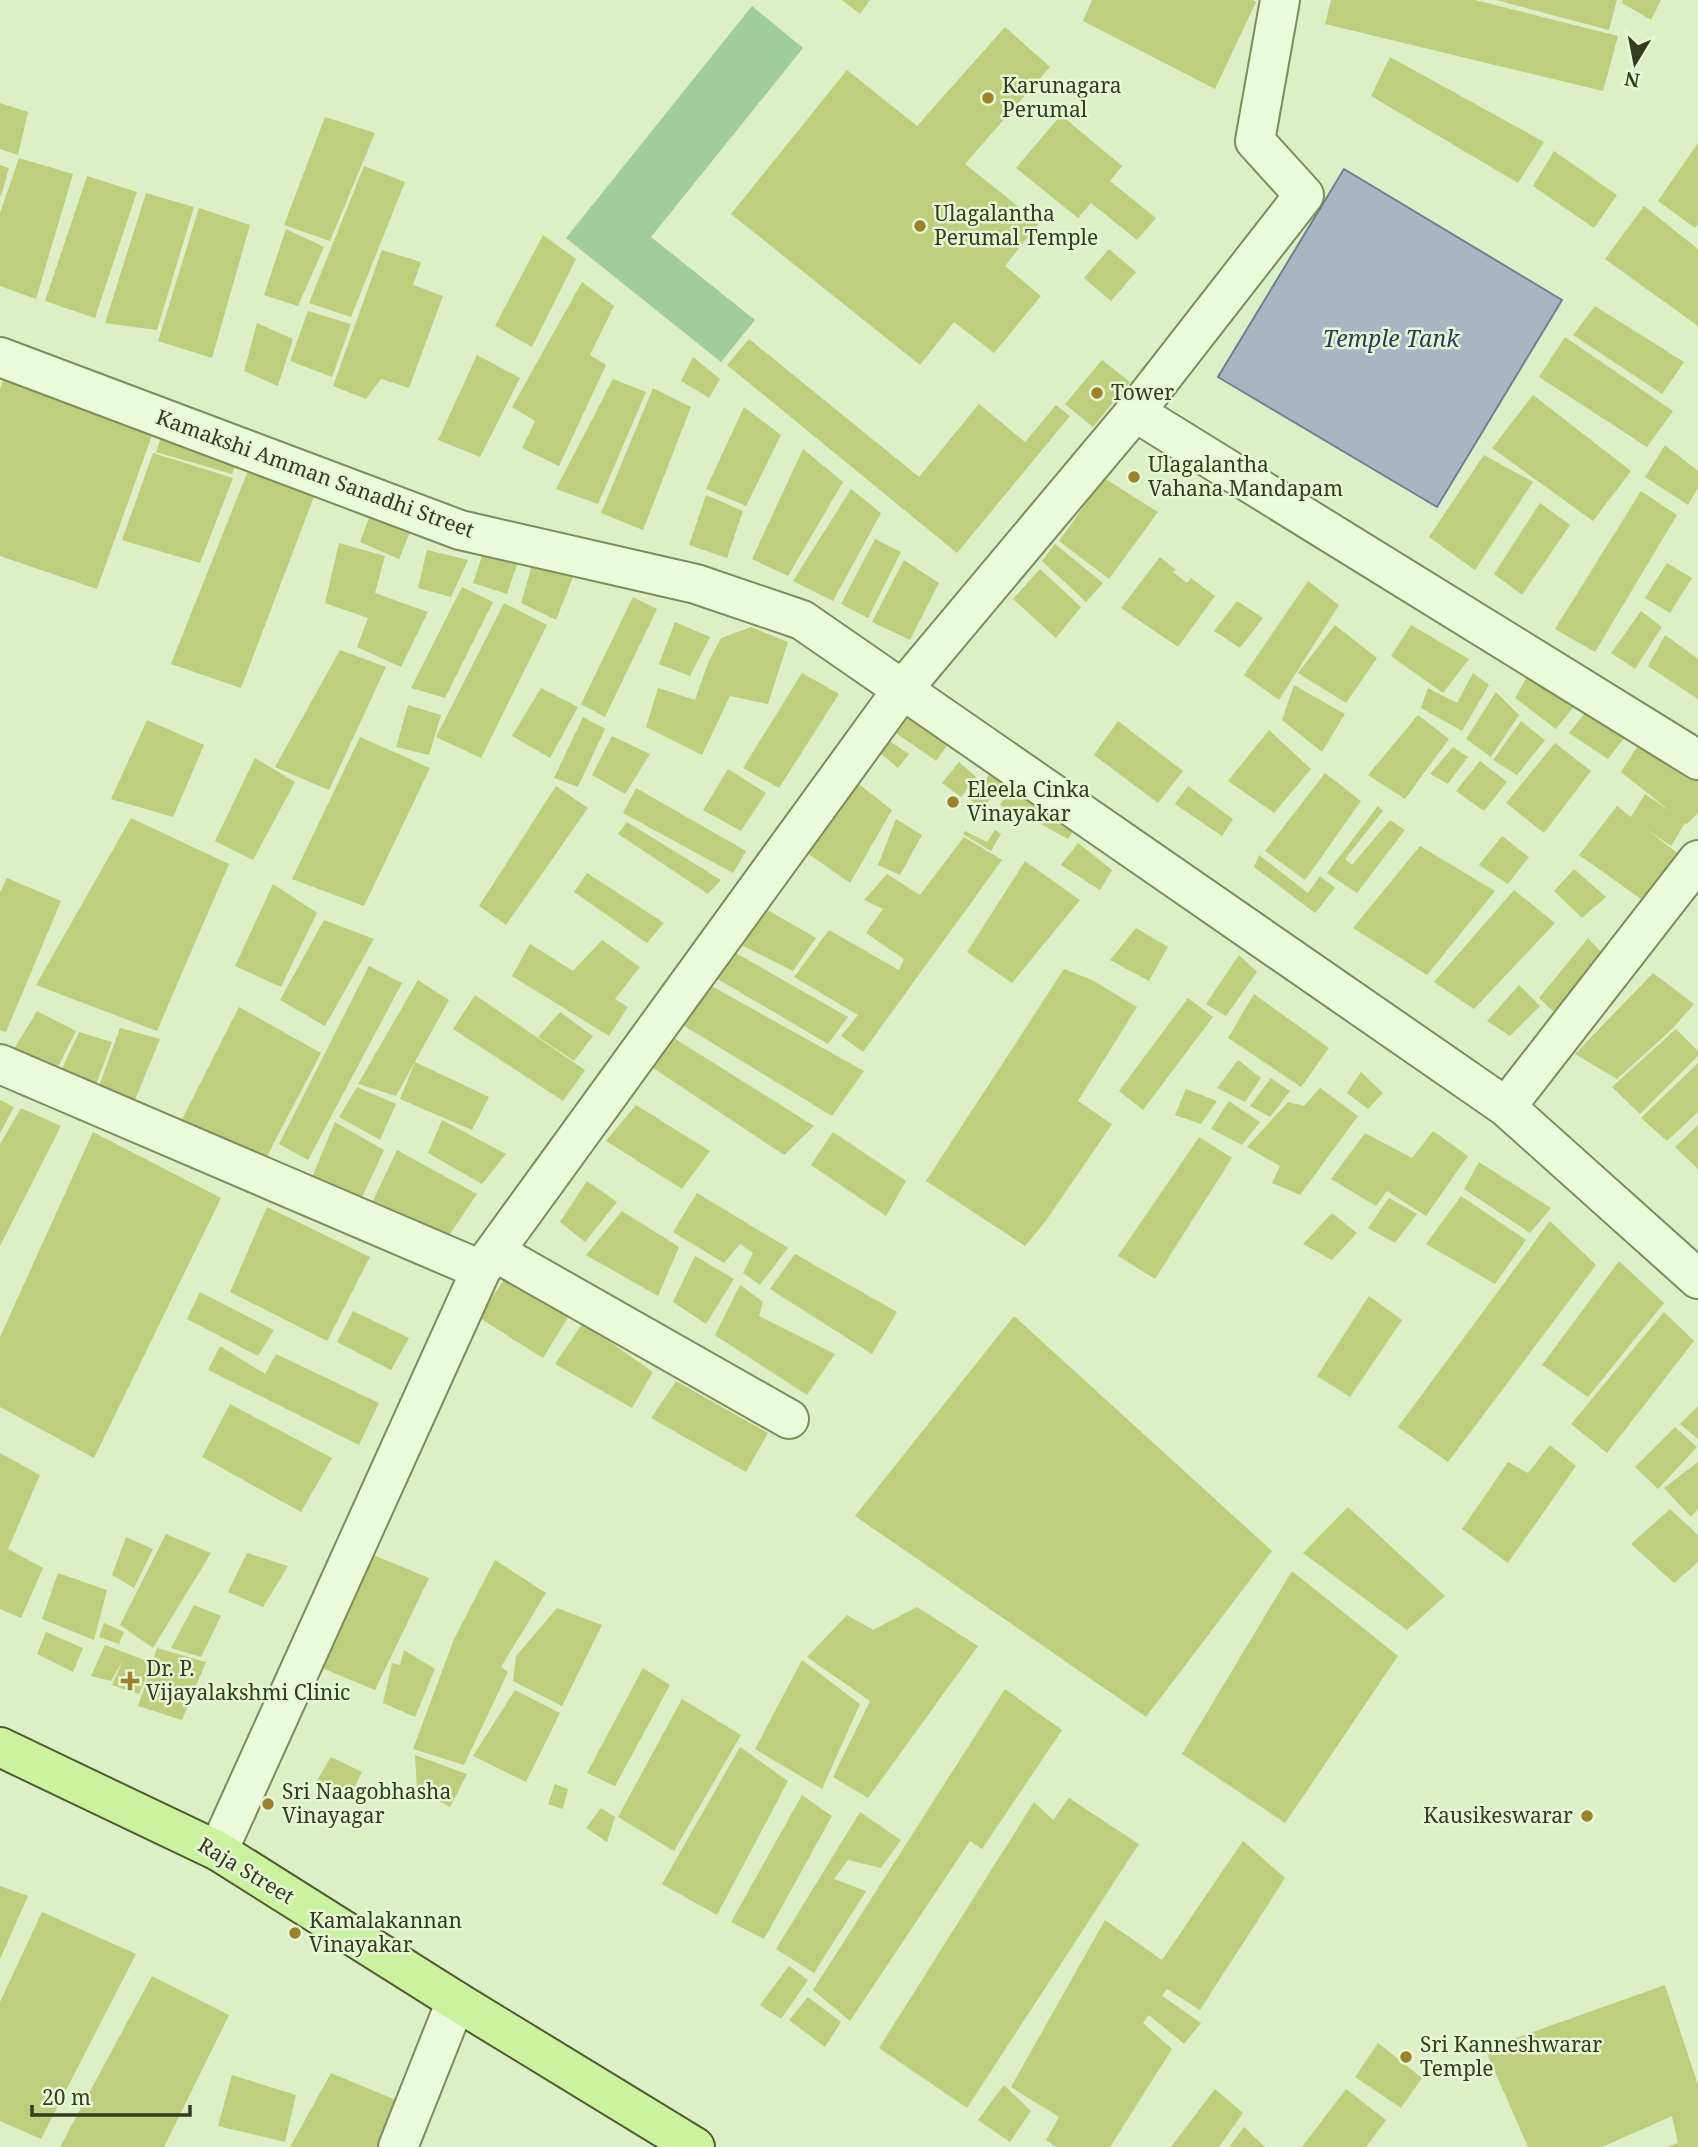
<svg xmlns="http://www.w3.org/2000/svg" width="1698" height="2147" font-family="'Noto Serif',serif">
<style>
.green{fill:#9fce9a}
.water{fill:#a8b6c3;stroke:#6e7f92;stroke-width:2}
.building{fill:#bece7c}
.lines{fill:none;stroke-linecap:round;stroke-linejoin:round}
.minor-casing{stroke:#7d8c5b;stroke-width:42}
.major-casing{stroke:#4f5a2f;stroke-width:42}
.minor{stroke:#ebfada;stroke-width:38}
.major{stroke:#cbf39f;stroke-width:38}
.poi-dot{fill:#9c822a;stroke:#e7f7d6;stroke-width:2.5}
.labels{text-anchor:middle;stroke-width:5;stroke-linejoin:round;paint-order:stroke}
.poi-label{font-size:21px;fill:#343c1f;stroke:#e7f7d6;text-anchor:start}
.street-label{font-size:21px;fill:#343c1f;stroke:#e7f7d6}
.water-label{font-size:23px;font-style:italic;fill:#2e3b5c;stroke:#e7f7d6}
</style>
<rect width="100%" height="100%" fill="#dcefc7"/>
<path class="green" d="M752 6 803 48 651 237 755 320 721 362 566 238Z"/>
<path class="water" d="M1344 169 1562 300 1437 507 1218 377Z"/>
<path class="building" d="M842 0H870L860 14Z
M1092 0H1253L1256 2 1215 89 1083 21Z
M1331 0H1475L1618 36 1603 91 1325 24Z
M1496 0H1617L1609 30Z
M1623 0H1661L1651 20 1622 3Z
M1005 27 1050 67 965 164 1039 223 1005 266 1041 296 994 353 954 322 920 365 731 214 847 70 917 126Z
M1390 57 1544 142 1518 183 1371 96Z
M0 103 28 112 18 155 0 149Z
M1061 115 1122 166 1110 181 1156 218 1137 240 1091 203 1078 218 1016 168Z
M325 117 375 133 330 241 284 225Z
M1698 143V224L1695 228 1658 201Z
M1554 151 1617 195 1594 228 1533 186Z
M19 158 73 174 36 299 0 286V213Z
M0 165 9 168 1 196H0Z
M364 166 405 182 351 317 309 303Z
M87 176 137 192 95 318 45 301Z
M146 193 194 207 157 330 105 323Z
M1644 206 1698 249V326L1605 259Z
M199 208 250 225 212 358 158 341Z
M286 229 324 247 298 306 264 295Z
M543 235 576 259 532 347 495 326Z
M1109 249 1136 272 1111 301 1084 278Z
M382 250 421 262 413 285 443 296 409 388 381 379 366 399 333 386Z
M582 282 614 306 590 355 606 365 559 466 522 448 535 421 512 407Z
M1595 306 1684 362 1662 394 1573 335Z
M308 311 351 324 332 377 290 361Z
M257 323 293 339 278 386 244 371Z
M1565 337 1673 411 1647 447 1539 377Z
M749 339 919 477 979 404 1025 442 1056 405 1070 416 957 553 727 365Z
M477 355 520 378 480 457 438 440Z
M693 357 720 379 709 398 681 381Z
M1102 360 1130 382 1093 427 1065 404Z
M6 371 156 424 97 589 0 556V389Z
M613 379 646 392 598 504 556 489Z
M653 388 691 407 643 530 601 513Z
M1533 395 1631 471 1593 521 1492 448Z
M744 407 781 435 746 506 706 489Z
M165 425 241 452 232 474 156 452Z
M1665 445 1698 471V488L1688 505 1645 477Z
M803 449 843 482 788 576 752 559Z
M153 453 233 478 200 563 122 540Z
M1484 455 1533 482 1475 570 1429 537Z
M253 458 318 486 241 688 171 664Z
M1104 478 1158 512 1109 579 1059 541Z
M851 489 881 513 833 601 793 581Z
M1641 491 1677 515 1595 652 1555 629Z
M706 495 743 511 727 558 689 545Z
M1540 503 1570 525 1522 595 1494 574Z
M373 507 414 522 399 559 360 542Z
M875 539 901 552 868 618 841 604Z
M339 543 385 556 375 593 428 612 401 667 357 647 368 618 325 603Z
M1055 544 1103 583 1086 602 1042 561Z
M485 547 520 556 507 594 473 583Z
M427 550 468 560 451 597 418 588Z
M1160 557 1176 570 1173 572 1187 583 1191 578 1215 596 1178 647 1121 608Z
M904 560 939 583 910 640 872 622Z
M533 562 573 577 556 620 521 603Z
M1667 563 1692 578 1670 613 1645 598Z
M1040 569 1081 607 1056 638 1013 599Z
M1308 581 1339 605 1279 700 1244 675Z
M462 587 493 602 445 698 411 688Z
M633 597 657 609 605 717 581 704Z
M1237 601 1263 618 1240 648 1214 631Z
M504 603 547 625 481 758 436 737Z
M1641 611 1662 627 1635 669 1611 653Z
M675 622 710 637 690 676 659 664Z
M1335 625 1377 658 1346 703 1298 673Z
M1411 625 1469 659 1443 693 1391 656Z
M751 627 788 642 768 704 730 696 702 755 646 727 658 688 695 700 708 663 721 638Z
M1665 635 1698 659V699L1648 666Z
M340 650 386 667 329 790 275 767Z
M1531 670 1581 698 1556 729 1515 698Z
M802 673 839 694 779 788 743 768Z
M1473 673 1489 685 1462 731 1421 708 1428 688 1457 703Z
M1294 685 1345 714 1322 752 1282 720Z
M541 688 578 707 550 758 512 736Z
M1496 692 1519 715 1491 757 1466 739Z
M905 701 953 737 936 761 886 726Z
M1593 703 1631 729 1608 759 1569 733Z
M408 705 441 715 429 755 396 747Z
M1418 715 1449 739 1405 799 1368 775Z
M583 717 605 729 578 787 554 778Z
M147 720 204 745 173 817 111 799Z
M1118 721 1183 771 1158 803 1094 755Z
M1521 721 1545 740 1517 775 1493 760Z
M1269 730 1311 769 1274 813 1228 781Z
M612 736 650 754 625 794 592 775Z
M882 736 909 754 898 768 874 748Z
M360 737 430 768 364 906 292 879Z
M1642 739 1698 772V813L1687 824 1685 823 1671 846 1645 828 1689 862 1655 909 1579 855 1617 806 1631 817 1645 794 1670 811 1621 772Z
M1555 743 1591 771 1544 833 1506 803Z
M1453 747 1468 757 1448 784 1430 774Z
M255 758 295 782 253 860 215 841Z
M1480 761 1507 782 1484 811 1456 791Z
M959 762 976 777 961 797 942 783Z
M728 769 766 793 741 831 703 810Z
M992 771 1002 784 981 810 970 799Z
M1325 773 1361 801 1305 880 1265 851Z
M851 778 892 810 850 883 800 848Z
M1014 783 1041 807 1030 823 1000 805Z
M556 786 588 808 506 925 479 906Z
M1188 786 1233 819 1222 836 1175 804Z
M636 788 746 851 733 873 623 813Z
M1378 806 1383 811 1345 859 1352 865 1390 820 1405 830 1357 893 1327 873Z
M1052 810 1076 826 1068 839 1039 823Z
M131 818 229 864 157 1031 36 985Z
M896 819 922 835 900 875 878 865Z
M627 822 721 880 708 894 618 834Z
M995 830 1001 834 991 851 963 834 965 831 987 842Z
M1502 836 1529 857 1508 884 1479 865Z
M964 837 1002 860 863 1052 841 1036 858 1015 794 977 829 930 899 970 904 959 866 933 883 909 864 900 887 874 920 895Z
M1078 843 1112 870 1100 890 1061 865Z
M1420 846 1495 891 1427 975 1353 928Z
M1259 855 1308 893 1320 876 1335 888 1315 913 1254 867Z
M1025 861 1080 900 1012 983 967 952Z
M1574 869 1606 897 1582 918 1554 891Z
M587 873 664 923 647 943 574 892Z
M7 878 61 901 6 1032 0 1030V892Z
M273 884 317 913 281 987 235 966Z
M1514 890 1555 923 1474 1009 1434 982Z
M759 905 816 938 793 971 733 941Z
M324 920 374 939 325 1026 280 1000Z
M1136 928 1168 947 1149 981 1110 960Z
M1588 938 1611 963 1562 1020 1539 998Z
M602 940 640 967 615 999 628 1007 609 1036 512 976 530 944 573 971Z
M734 952 848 1017 828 1044 716 978Z
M1239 955 1257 972 1226 1016 1206 1004Z
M369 966 402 983 308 1160 279 1144Z
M1064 969 1092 980 1137 1007 1078 1101 1112 1124 1045 1222 1025 1246 926 1181Z
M1653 973 1694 1004 1672 1029 1617 1079 1575 1054Z
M418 980 449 1000 396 1096 358 1084Z
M706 983 864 1071 832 1116 676 1021Z
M1519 985 1540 1006 1510 1036 1487 1021Z
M1254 994 1329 1048 1301 1087 1228 1038Z
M475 995 585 1070 563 1101 453 1029Z
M1188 998 1213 1017 1143 1110 1119 1091Z
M239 1007 321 1053 264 1162 179 1125Z
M37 1011 76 1031 57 1069 14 1049Z
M560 1012 593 1036 574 1061 538 1037Z
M120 1028 160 1039 132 1107 97 1092Z
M1676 1029 1698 1051V1056L1640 1114 1612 1087Z
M79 1032 112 1042 95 1087 60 1073Z
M669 1035 814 1126 784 1155 650 1066Z
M1238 1060 1261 1078 1245 1102 1217 1088Z
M415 1062 489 1097 472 1130 400 1099Z
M1698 1063V1112L1667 1141 1641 1118Z
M1361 1072 1383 1093 1368 1109 1347 1093Z
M1271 1078 1290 1091 1270 1117 1250 1106Z
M357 1087 396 1104 380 1140 339 1117Z
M1320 1088 1358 1116 1300 1195 1272 1183 1280 1166 1247 1147 1288 1102 1304 1106Z
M1186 1089 1217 1101 1201 1124 1175 1115Z
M0 1100 14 1107 0 1133Z
M1229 1101 1260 1122 1242 1145 1211 1129Z
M636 1105 710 1151 682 1189 606 1141Z
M21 1108 61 1126 0 1246V1144Z
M442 1120 506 1154 482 1184 428 1153Z
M335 1122 384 1150 359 1204 310 1182Z
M1698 1125V1169L1675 1147Z
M1433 1131 1468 1156 1426 1216 1387 1191 1376 1206 1331 1179 1365 1133 1412 1158Z
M93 1132 221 1198 94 1458 0 1407V1337Z
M833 1132 906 1181 886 1216 811 1165Z
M1199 1137 1232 1158 1155 1279 1118 1256Z
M397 1150 477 1194 448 1237 370 1207Z
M1479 1162 1551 1208 1530 1233 1464 1189Z
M587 1181 617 1202 585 1242 560 1222Z
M697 1193 788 1248 760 1285 743 1273 753 1253 740 1244 724 1263 673 1232Z
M1461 1196 1526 1240 1495 1284 1426 1244Z
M1389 1198 1417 1214 1395 1243 1368 1228Z
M267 1207 370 1257 327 1341 230 1292Z
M622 1211 679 1247 658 1296 586 1255Z
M1332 1213 1357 1233 1332 1260 1303 1244Z
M1550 1221 1596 1265 1448 1462 1398 1427Z
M795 1254 897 1312 872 1354 770 1289Z
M695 1256 734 1279 706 1324 673 1302Z
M1619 1261 1664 1303 1588 1397 1542 1365Z
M508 1274 570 1314 543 1358 478 1317Z
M740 1285 763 1302 759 1316 835 1354 807 1395 715 1335Z
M200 1292 274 1330 258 1356 187 1319Z
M1369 1296 1402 1320 1350 1397 1317 1376Z
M353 1311 409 1338 391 1370 337 1342Z
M1664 1312 1694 1341 1607 1453 1571 1424Z
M1014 1316 1272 1551 1146 1717 855 1516Z
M583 1323 653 1372 632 1408 555 1364Z
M220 1346 265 1374 276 1354 379 1403 359 1445 208 1370Z
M676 1381 768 1433 746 1472 651 1418Z
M230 1404 332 1458 301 1512 202 1457Z
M1698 1406V1439L1680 1424Z
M1675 1427 1697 1447 1658 1489 1635 1467Z
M1550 1445 1576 1466 1508 1563 1462 1529 1508 1462 1528 1473Z
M0 1453 40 1475 8 1549 43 1568 21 1618 0 1609Z
M1698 1462V1509L1691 1517 1664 1488Z
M1348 1507 1445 1596 1407 1630 1303 1553Z
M1670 1509 1698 1535V1562L1674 1583 1631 1544Z
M166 1534 211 1553 153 1648 120 1625Z
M126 1537 153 1549 134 1588 112 1575Z
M247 1553 288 1566 263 1607 228 1592Z
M373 1555 429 1578 375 1690 322 1668Z
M495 1560 546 1593 501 1667 508 1672 464 1765 413 1749 454 1639Z
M1292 1571 1398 1656 1285 1823 1182 1754Z
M58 1573 107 1590 94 1640 42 1619Z
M194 1605 221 1616 201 1657 171 1648Z
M917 1607 978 1646 868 1798 833 1777 870 1701 807 1657 847 1615 873 1630Z
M557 1608 602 1625 562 1706 513 1681 516 1656Z
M104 1623 124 1632 119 1644 99 1637Z
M46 1632 83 1648 73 1672 37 1654Z
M105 1645 152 1663 157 1648 206 1662 182 1720 138 1706 151 1668 139 1694 112 1685 124 1658 111 1681 91 1676Z
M404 1650 435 1669 415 1717 383 1703 392 1663 400 1665Z
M802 1660 860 1704 822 1789 755 1749Z
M643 1668 670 1685 615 1786 587 1773Z
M1005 1689 1062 1730 982 1849 970 1841 850 2021 813 1990Z
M515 1690 560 1713 526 1782 473 1756Z
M682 1699 741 1735 674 1851 618 1817Z
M740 1747 788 1781 717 1915 662 1884Z
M415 1755 467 1774 450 1807 417 1789Z
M331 1757 362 1772 351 1794 317 1780Z
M555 1784 568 1789 563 1809 548 1804Z
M802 1795 832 1816 764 1939 731 1922Z
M1069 1798 1139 1844 967 2108 879 2048 1034 1802 1053 1820Z
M601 1808 615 1817 607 1842 586 1828Z
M860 1812 901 1840 881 1868 848 1860 834 1879 866 1891 814 1973 776 1949Z
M1243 1841 1285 1878 1200 2010 1167 1989 1162 1996 1201 2023 1184 2044 1149 2015 1143 2023 1172 2049 1110 2147H1056L1046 2140 1059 2117 1011 2087 1105 1920 1162 1960Z
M0 1886 28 1896 0 1959Z
M42 1912 136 1954 41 2139 0 2121V2002Z
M789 1966 808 1980 781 2019 760 2005Z
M152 1976 229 2015 164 2147H60Z
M1665 1985 1698 2085V2147H1667L1678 2143 1672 2116 1602 2147H1528L1485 2049Z
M808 1997 841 2022 825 2047 789 2020Z
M1378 2043 1422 2078 1401 2108 1355 2077Z
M331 2073 396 2100 382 2147H290Z
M232 2075 296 2095 285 2142 218 2126Z
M1004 2085 1031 2111 1010 2142 978 2120Z
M1215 2089 1243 2113 1219 2147H1171Z
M1346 2089 1386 2120 1366 2147H1302Z
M1244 2127 1265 2147H1229Z"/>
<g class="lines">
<defs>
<path id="minor" d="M0 357 460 530 696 584 802 620 1506 1107 1698 1279
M1135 412 1698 760
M0 1064 481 1270
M1506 1107 1698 860
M495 1252 789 1419
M218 1851 481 1270 902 690 1135 412 1304 195 1255 141 1280 0
M398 2147 456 2001"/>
<path id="major" d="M0 1747 218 1851 456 2001 695 2147"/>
</defs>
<use href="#minor" class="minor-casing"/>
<use href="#major" class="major-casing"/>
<use href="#minor" class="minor"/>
<use href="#major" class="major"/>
</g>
<g class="poi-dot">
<circle cx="988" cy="98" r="7"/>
<circle cx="920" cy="226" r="7"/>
<circle cx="1097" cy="393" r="7"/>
<circle cx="1134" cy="477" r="7"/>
<circle cx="953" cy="802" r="7"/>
<path d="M126.5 1670.5h7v7h7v7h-7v7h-7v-7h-7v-7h7z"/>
<circle cx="268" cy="1804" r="7"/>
<circle cx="1587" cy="1816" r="7"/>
<circle cx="295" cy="1933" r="7"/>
<circle cx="1406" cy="2057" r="7"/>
</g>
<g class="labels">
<g class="poi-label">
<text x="1002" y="93">Karunagara<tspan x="1002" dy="24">Perumal</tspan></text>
<text x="934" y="221">Ulagalantha<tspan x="934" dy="24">Perumal Temple</tspan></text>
<text x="1111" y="400">Tower</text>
<text x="1148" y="472">Ulagalantha<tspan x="1148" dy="24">Vahana Mandapam</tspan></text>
<text x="967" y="797">Eleela Cinka<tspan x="967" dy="24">Vinayakar</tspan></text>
<text x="146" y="1676">Dr. P.<tspan x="146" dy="24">Vijayalakshmi Clinic</tspan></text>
<text x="282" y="1799">Sri Naagobhasha<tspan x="282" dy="24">Vinayagar</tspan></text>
<text x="1573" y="1823" text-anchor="end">Kausikeswarar</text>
<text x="309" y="1928">Kamalakannan<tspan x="309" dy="24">Vinayakar</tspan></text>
<text x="1420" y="2052">Sri Kanneshwarar<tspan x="1420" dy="24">Temple</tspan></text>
</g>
<g class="street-label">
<text transform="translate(315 474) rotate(20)" y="7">Kamakshi Amman Sanadhi Street</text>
<text transform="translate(246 1871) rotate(31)" y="7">Raja Street</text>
</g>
<g class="water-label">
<text x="1391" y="347">Temple Tank</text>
</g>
</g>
<g transform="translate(1635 63) rotate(190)" stroke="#e7f7d6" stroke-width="5" paint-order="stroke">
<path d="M0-5L12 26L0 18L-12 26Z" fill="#343c1f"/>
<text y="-10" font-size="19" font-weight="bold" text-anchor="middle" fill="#343c1f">N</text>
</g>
<path d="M32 2105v10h158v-10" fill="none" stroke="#343c1f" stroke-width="3.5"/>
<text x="42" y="2105" font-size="21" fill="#343c1f" stroke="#e7f7d6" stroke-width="5" paint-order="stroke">20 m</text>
</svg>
